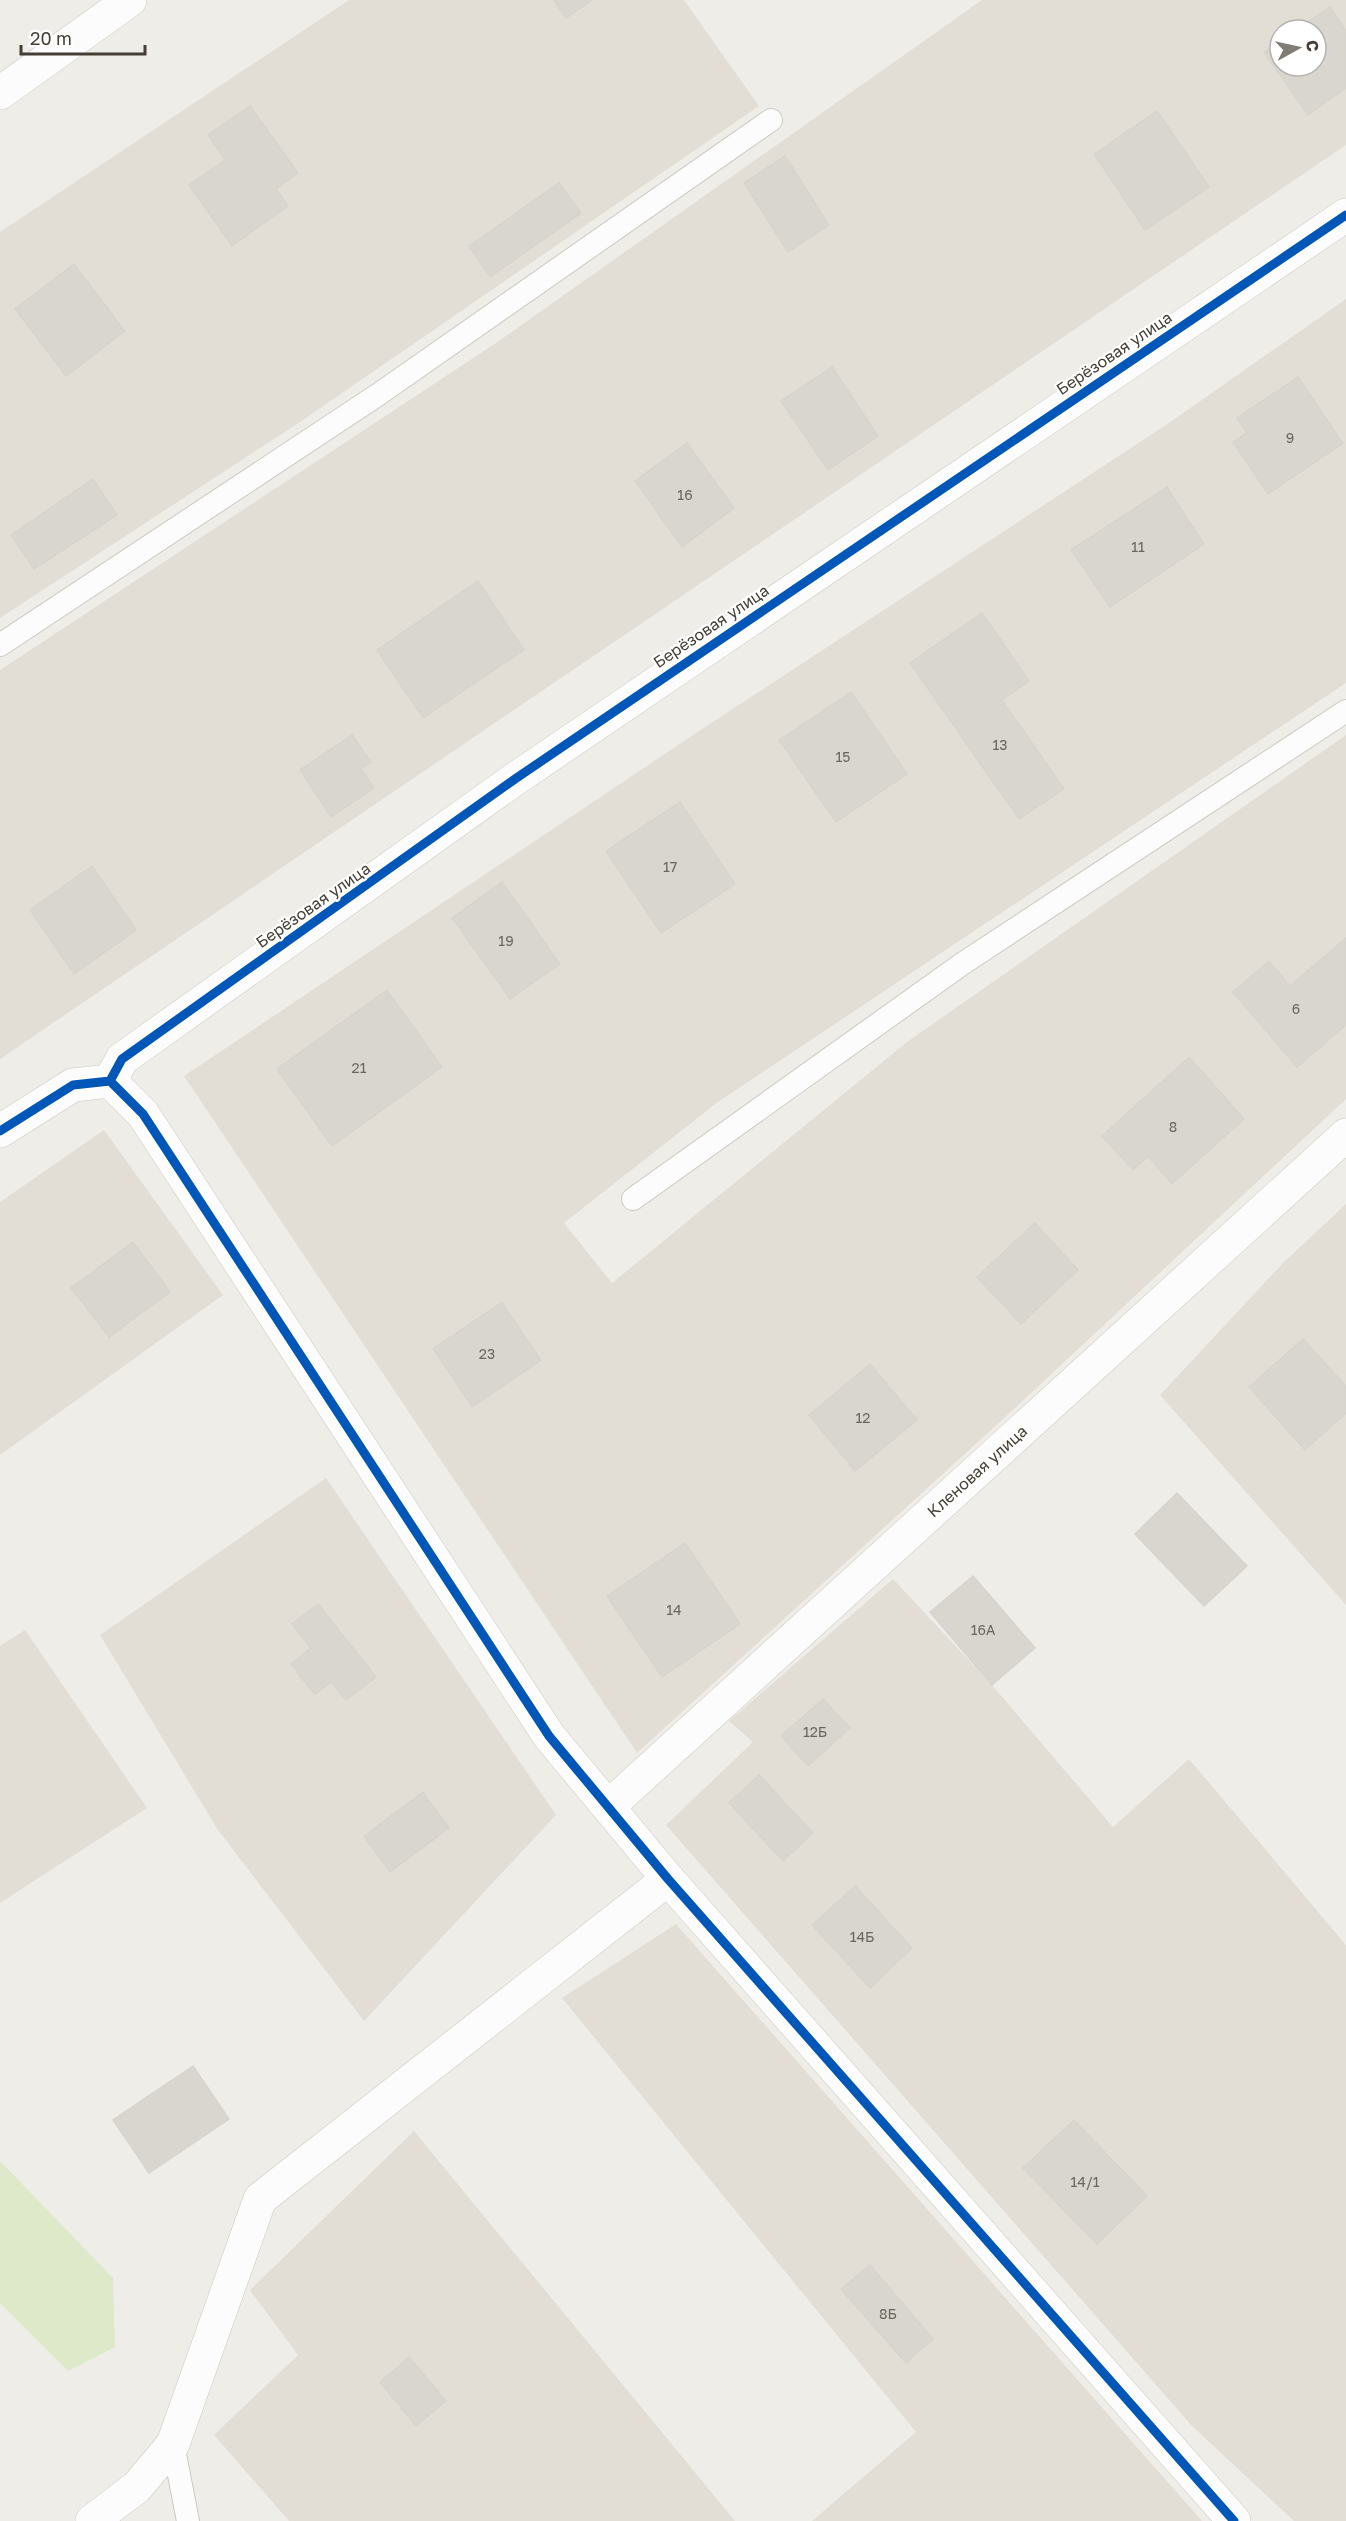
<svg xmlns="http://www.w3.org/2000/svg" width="1346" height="2521" font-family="'Golos Text',sans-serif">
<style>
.residential{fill:#e3ded5;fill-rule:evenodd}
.green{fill:#dde9c8}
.building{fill:#d9d6d0;stroke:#d7d4ce;stroke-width:1.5}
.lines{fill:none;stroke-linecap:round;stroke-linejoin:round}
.lane-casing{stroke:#cbc9c4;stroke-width:24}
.street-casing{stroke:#cbc9c4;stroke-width:34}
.lane{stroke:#fdfcfc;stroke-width:22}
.street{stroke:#fdfcfc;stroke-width:33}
.cycleway-casing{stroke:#fff;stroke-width:13}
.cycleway{stroke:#0057b8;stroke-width:9}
.labels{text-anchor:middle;stroke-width:4.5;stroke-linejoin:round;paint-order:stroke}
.number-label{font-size:14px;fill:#6a655c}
.street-label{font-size:16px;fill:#443e34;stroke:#fff}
</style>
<rect width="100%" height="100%" fill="#efede8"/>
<path class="residential" d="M349 0H684L759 106 300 422 0 618V232Z
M982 0H1346V145L0 1059V670L493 345ZM1280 30H1316V66H1280Z
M1346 299V683L718 1102 564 1223 612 1283 907 1042 1346 735V1099L1002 1420 637 1753 184 1076 702 729 1166 425Z
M104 1130 223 1295 0 1455V1202Z
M1346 1204V1605L1160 1395 1284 1262Z
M326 1478 556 1815 364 2021 218 1830 100 1635Z
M893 1579 992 1685 1113 1827 1189 1759 1346 1945V2521H1294L1192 2426 666 1825 753 1742 729 1721Z
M25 1630 147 1808 0 1903V1646Z
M676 1924 1202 2521H812L916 2432 562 1998Z
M414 2131 735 2521H289L214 2435 298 2355 250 2290Z"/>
<path class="green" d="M0 2161 113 2278 115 2347 68 2371 0 2303Z"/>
<path class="building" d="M554 0H592L566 18Z
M1330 7 1346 31V88L1308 115 1264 52 1280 41V66H1316V30H1296Z
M250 106 298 173 276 189 288 206 232 246 189 185 225 160 208 135Z
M1157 111 1209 187 1145 230 1094 154Z
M785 156 829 225 788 252 744 183Z
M559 183 581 213 490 277 469 246Z
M74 264 125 331 66 376 15 309Z
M832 367 878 436 828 470 781 401Z
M1298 377 1343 443 1268 494 1233 442 1247 433 1237 418Z
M687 443 734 508 682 547 635 481Z
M93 479 117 515 34 569 11 535Z
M1167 487 1204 544 1110 607 1071 550Z
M478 581 524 650 423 718 377 650Z
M982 613 1029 681 1002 700 1064 789 1019 819 910 663Z
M851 692 907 774 836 822 779 740Z
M352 735 371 762 361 769 374 788 331 817 300 770Z
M680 802 735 884 661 933 606 851Z
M92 866 136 930 74 974 30 910Z
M502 882 560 964 510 999 452 918Z
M1346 938V1025L1297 1067 1233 992 1269 961 1290 986Z
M387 990 442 1067 332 1146 277 1069Z
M1189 1057 1244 1119 1172 1184 1148 1156 1133 1170 1102 1136Z
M1035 1223 1078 1270 1021 1324 977 1277Z
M133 1242 170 1292 109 1337 71 1288Z
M502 1302 541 1360 472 1407 433 1349Z
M1303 1339 1346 1386V1413L1305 1450 1249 1387Z
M870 1364 917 1420 855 1471 809 1415Z
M1177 1493 1247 1566 1204 1606 1135 1534Z
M685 1543 740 1624 662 1677 607 1596Z
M973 1576 1035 1648 992 1685 930 1612Z
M318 1604 376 1677 346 1700 331 1682 315 1695 291 1664 311 1648 292 1624Z
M823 1699 850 1728 808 1766 781 1736Z
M759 1775 813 1833 783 1861 729 1803Z
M423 1792 449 1828 390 1872 364 1836Z
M855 1886 912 1948 870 1988 812 1925Z
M193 2066 229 2119 149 2173 113 2120Z
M1074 2120 1147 2196 1097 2244 1023 2168Z
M870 2265 933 2339 906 2363 841 2289Z
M409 2357 446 2401 416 2426 380 2382Z"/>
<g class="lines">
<defs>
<path id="lane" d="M0 645 379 394 771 120
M633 1199 962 964 1346 711
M173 2444 188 2521"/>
<path id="street" d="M0 93 130 0
M110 1081 122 1059 515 779 1346 215
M0 1131 73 1085 110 1081 143 1114 549 1736 668 1879 1234 2521
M608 1807 1346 1135
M92 2521 137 2487 173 2444 260 2199 668 1879"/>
</defs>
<use href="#lane" class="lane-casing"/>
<use href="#street" class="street-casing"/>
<use href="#lane" class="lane"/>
<use href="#street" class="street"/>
<defs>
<path id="cycleway" d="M110 1081 122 1059 515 779 1346 215
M0 1131 73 1085 110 1081 143 1114 549 1736 668 1879 1234 2521"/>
</defs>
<use href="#cycleway" class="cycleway-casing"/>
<use href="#cycleway" class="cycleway"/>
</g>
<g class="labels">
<g class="number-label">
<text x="1290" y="443">9</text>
<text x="685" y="500">16</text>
<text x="1138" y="552">11</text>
<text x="1000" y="750">13</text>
<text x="843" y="762">15</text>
<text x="670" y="872">17</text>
<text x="506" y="946">19</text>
<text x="1296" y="1014">6</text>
<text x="359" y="1073">21</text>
<text x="1173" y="1132">8</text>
<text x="487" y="1359">23</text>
<text x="863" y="1423">12</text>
<text x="674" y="1615">14</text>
<text x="983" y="1635">16А</text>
<text x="815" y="1737">12Б</text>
<text x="862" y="1942">14Б</text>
<text x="1085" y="2187">14/1</text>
<text x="888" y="2319">8Б</text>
</g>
<g class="street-label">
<text transform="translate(1114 353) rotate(-34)" y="6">Берёзовая улица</text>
<text transform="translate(711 626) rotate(-34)" y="6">Берёзовая улица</text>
<text transform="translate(313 905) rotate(-35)" y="6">Берёзовая улица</text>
<text transform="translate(977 1471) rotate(-42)" y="6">Кленовая улица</text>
</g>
</g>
<g transform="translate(1298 48) rotate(82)"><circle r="28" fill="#ffffff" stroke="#b4b2ae" stroke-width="1.5"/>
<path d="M0-4.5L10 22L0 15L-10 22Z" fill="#807b73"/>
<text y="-9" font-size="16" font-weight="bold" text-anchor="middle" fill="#443e34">С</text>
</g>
<path d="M21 45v9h124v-9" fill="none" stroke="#443e34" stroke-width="3"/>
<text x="30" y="45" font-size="18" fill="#443e34" stroke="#ffffff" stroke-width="4.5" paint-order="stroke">20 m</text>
</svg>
